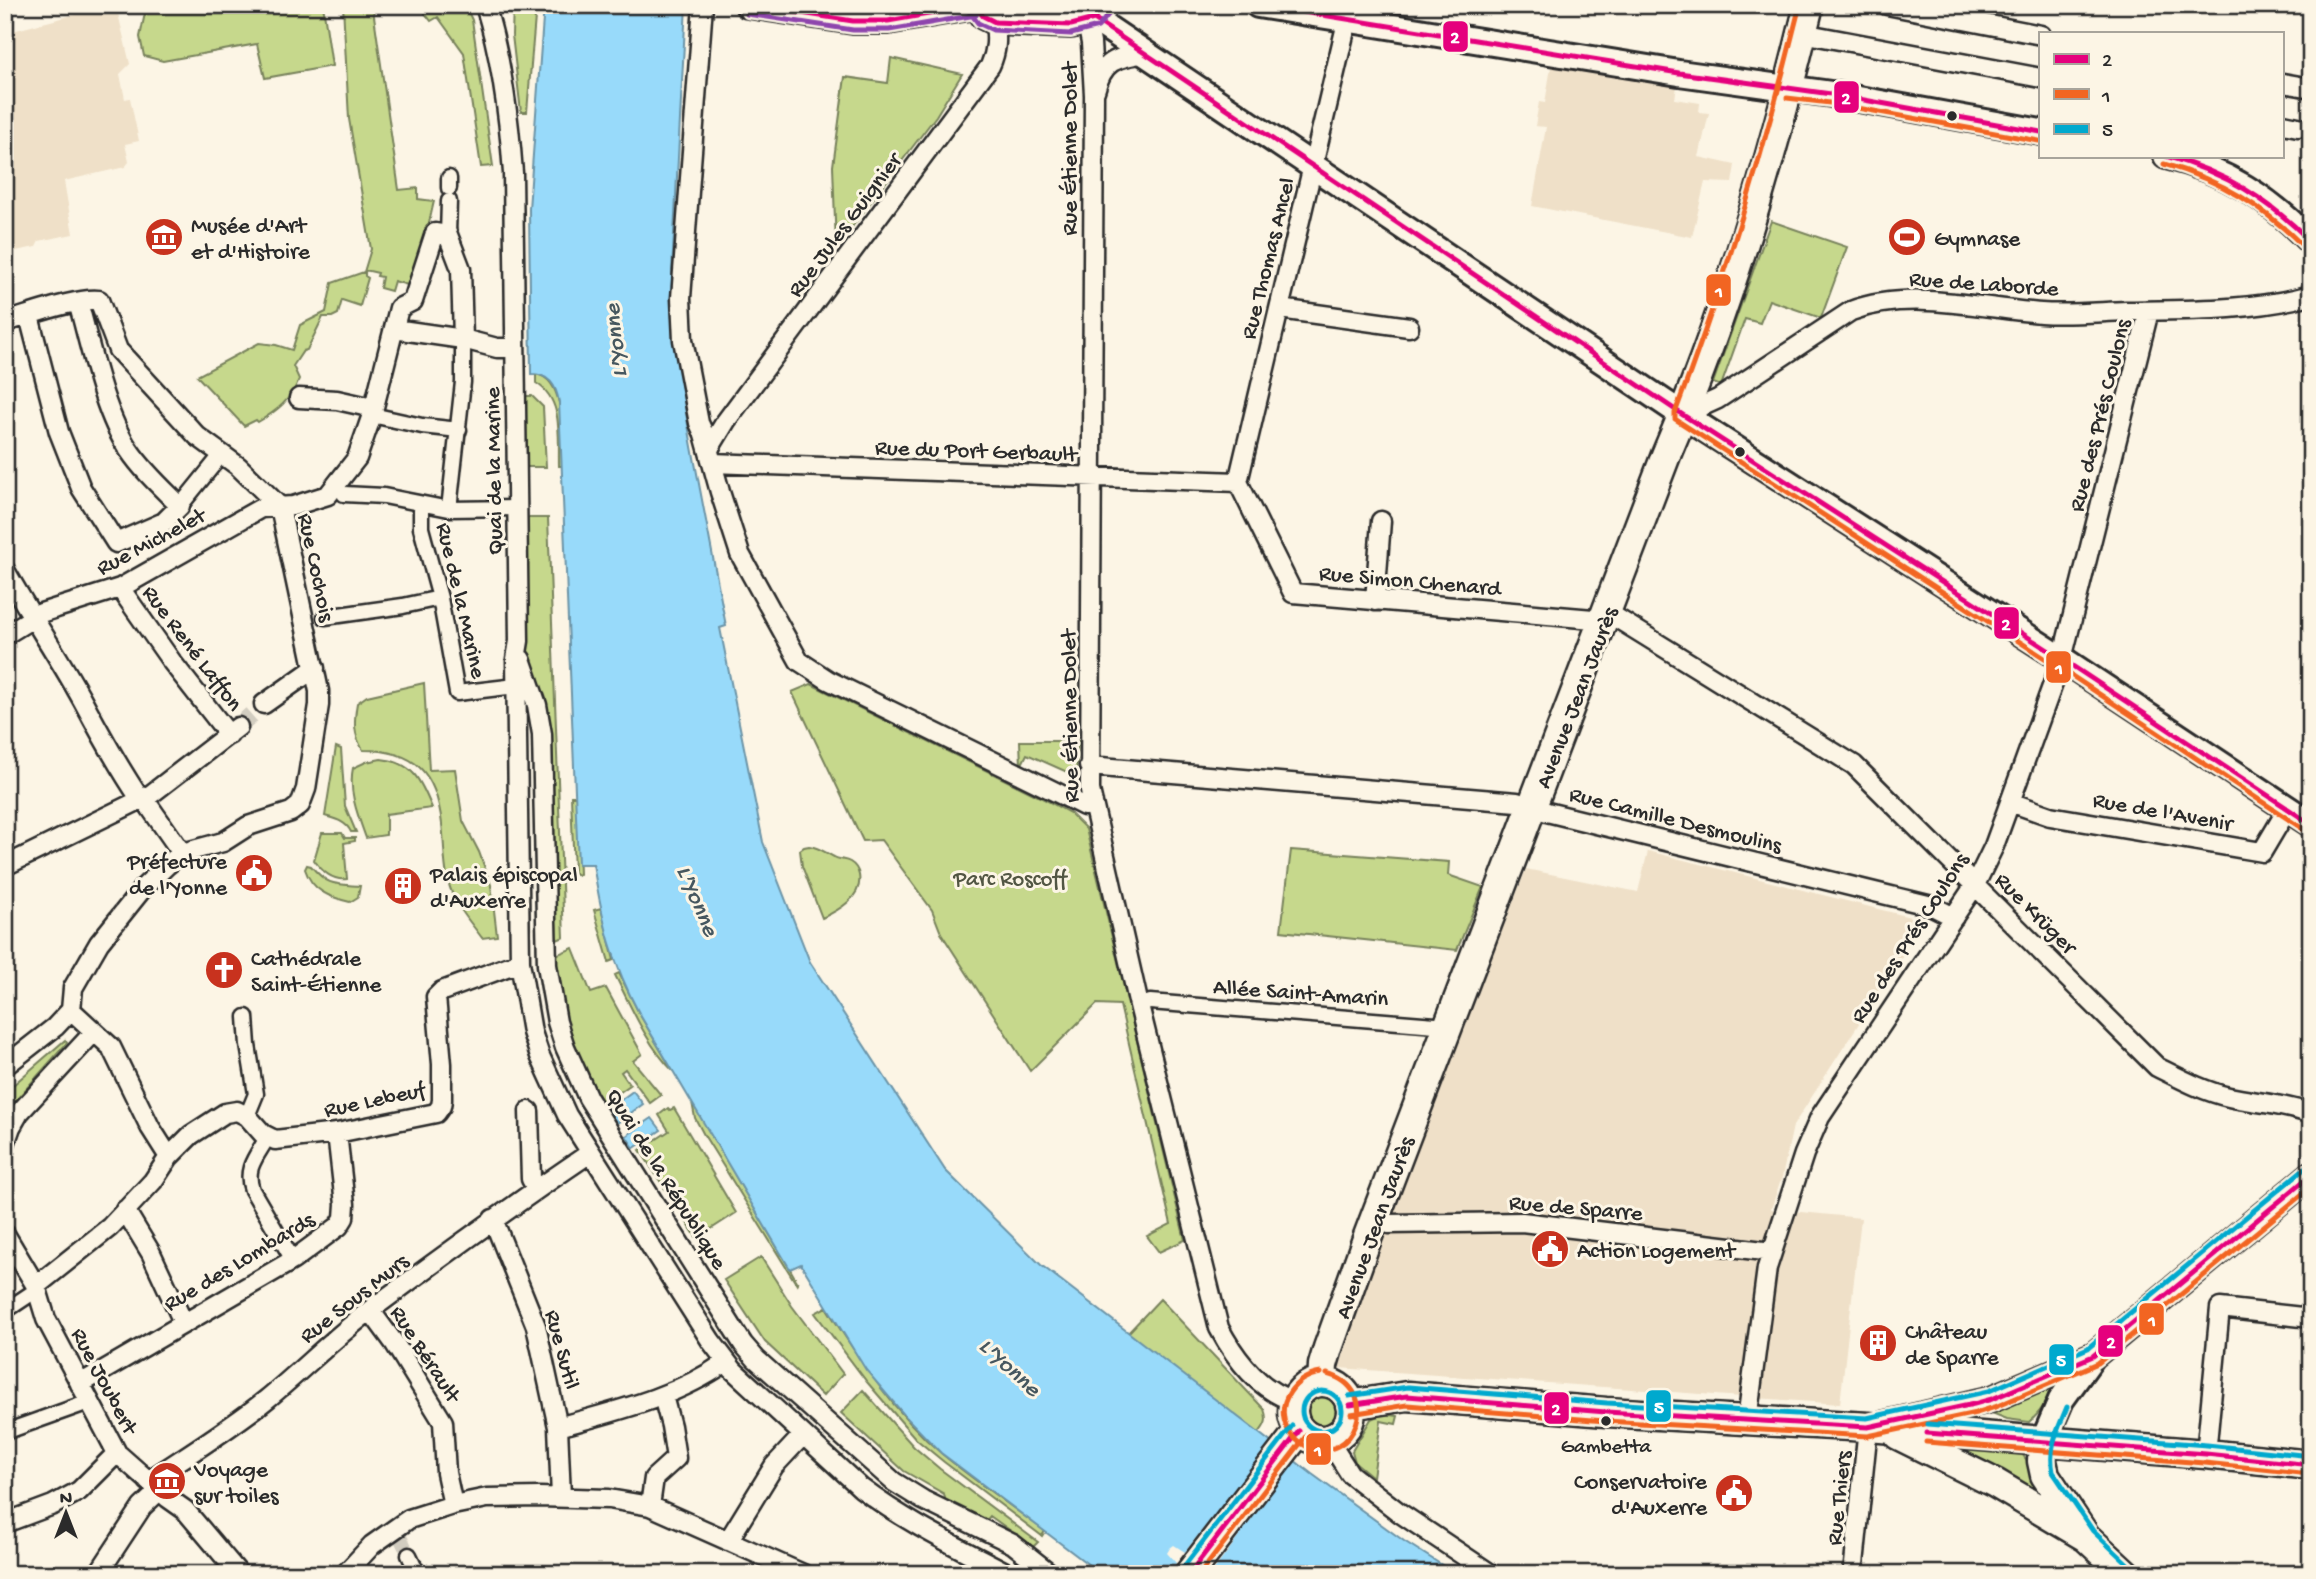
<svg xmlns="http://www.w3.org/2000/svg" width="2316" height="1579" font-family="'Gochi Hand',sans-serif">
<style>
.built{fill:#efe0c8}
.green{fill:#c6d88c;stroke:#78825c;stroke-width:2}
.water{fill:#98dafa;stroke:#6c94a7;stroke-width:2}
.pier{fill:#fcf5e5}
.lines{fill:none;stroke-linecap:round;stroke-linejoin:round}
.pedestrian-tunnel{stroke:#d2cdc0;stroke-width:14;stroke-dasharray:14 7;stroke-linecap:butt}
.minor-tunnel{stroke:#d2cdc0;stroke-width:18;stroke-dasharray:18 9;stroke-linecap:butt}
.pedestrian-casing{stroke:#2b2b2b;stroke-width:19}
.minor-casing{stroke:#2b2b2b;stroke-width:23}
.secondary-casing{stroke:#2b2b2b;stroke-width:30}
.primary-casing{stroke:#2b2b2b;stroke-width:33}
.pedestrian{stroke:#fcf5e5;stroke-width:14}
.minor{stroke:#fcf5e5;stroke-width:18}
.secondary{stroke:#fcf5e5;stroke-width:24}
.primary{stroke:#fcf5e5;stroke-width:28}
.bus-1-casing{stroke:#fcf5e5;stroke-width:10}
.bus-2-casing{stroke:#fcf5e5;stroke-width:10}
.bus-3-casing{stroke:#fcf5e5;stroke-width:10}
.bus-4-casing{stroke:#fcf5e5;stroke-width:10}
.bus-1{stroke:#e5007d;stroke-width:5}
.bus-2{stroke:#f26522;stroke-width:5}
.bus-3{stroke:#00a9ce;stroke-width:5}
.bus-4{stroke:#8e44ad;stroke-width:5}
.bus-dot{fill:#2b2b2b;stroke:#fcf5e5;stroke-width:2.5}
.labels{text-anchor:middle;stroke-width:6;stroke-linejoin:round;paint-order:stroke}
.bus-label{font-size:21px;fill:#2b2b2b;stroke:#fcf5e5}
.street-label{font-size:23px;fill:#2b2b2b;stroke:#fcf5e5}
.poi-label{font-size:23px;fill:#2b2b2b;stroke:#fcf5e5;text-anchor:start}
.park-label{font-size:23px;fill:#525643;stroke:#fcf5e5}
.water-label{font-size:24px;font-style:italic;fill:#46575f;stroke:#fcf5e5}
.line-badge{stroke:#fcf5e5;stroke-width:2.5}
.badge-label{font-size:19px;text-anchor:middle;font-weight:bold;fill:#fff}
</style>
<rect width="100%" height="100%" fill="#fcf5e5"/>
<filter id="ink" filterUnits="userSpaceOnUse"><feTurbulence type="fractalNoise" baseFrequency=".0143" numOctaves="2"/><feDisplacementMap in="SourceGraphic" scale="14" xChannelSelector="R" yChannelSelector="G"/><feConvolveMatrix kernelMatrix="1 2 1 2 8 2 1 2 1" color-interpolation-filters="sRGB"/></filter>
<g filter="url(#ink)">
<path class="built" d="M111 5H116L130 64 120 74 125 99 130 98 139 141 125 144 129 162 125 167 64 181 73 234 39 241 36 247 5 253V33Z
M1551 67 1677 86 1675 99 1700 103 1699 112 1709 113 1699 157 1735 165 1732 183 1705 182 1692 237 1532 206 1546 127 1535 126 1539 102 1545 103Z
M1648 851 1918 919 1903 955 1793 1126 1782 1177 1771 1209 1861 1218 1840 1404 1339 1368 1378 1246 1526 869 1638 892Z"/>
<path class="green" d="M172 5H323L332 66 265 78 257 44 163 61 144 56 140 37 145 13Z
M343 5H388L373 9 399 190 418 188V199L434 201 426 236 411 286 394 281 391 291 380 288 382 277 377 276 378 273 365 270V276L368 278 360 306 342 300 338 314 332 317H323L307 350 303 351 293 366 299 379C291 400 277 411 258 422L256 420 244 426 197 376 259 343 276 345 292 350 300 325 326 312 332 283 364 272 371 249 349 119Z
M424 5H465L472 20 493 166 481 167 464 53 438 17 431 21 424 12Z
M513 5H536L527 112H521L512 35Z
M996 5H1084L1070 10 1005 9Z
M891 58 962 74 936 116 836 248 833 166 845 77 888 83Z
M1771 221 1847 247 1821 318 1769 300 1760 323 1745 319 1721 386 1713 383Z
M536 374C568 380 561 441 562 466H559C558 437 564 400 536 383Z
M522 396H532L543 407 546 467H522Z
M523 518H548L564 937 552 942 547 734 525 657Z
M424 683 429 770 455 769 463 821 479 852 491 885 497 936 482 938C472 924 458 909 452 893 443 871 445 847 442 824 436 772 415 750 363 750 353 734 354 721 357 703L367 696Z
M811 684 1048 801 1070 813 1086 829 1185 1240 1159 1252 1147 1236 1171 1224 1120 1005 1097 1004 1030 1071 941 933 932 910 881 840 863 841 792 692Z
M1020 741H1078L1076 776 1027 754 1021 766Z
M336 747 341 749 345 806 356 832H351C346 821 335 819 325 816Z
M381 759C413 762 421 781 432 808L386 814V835L366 838C358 816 348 791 353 768L366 762Z
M571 796H576L579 874 577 875 574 872Z
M322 833H342L345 838H355V841L344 843 347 879C332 881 322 871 314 860Z
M809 846C819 847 826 853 834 857 839 860 845 859 850 862 855 865 858 870 859 875 863 897 839 910 822 918L802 866 800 850 804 847Z
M1291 850 1449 862 1448 875 1483 887 1457 950 1281 931Z
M307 865 311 866C328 886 334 884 360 886L358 897 350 902C329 897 312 891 305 869Z
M601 908 614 960 609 962 594 910Z
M573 948 591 993 606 988 642 1054 633 1061 661 1095 650 1103 625 1069 621 1072 630 1085 599 1107 571 1052 553 956Z
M619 973 640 1015 673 1071C647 1045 631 1007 615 975Z
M65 1040 67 1043 9 1108 5 1104V1092Z
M692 1102 790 1269 798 1283 797 1285 704 1135 695 1118Z
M668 1108 670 1110 674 1108 736 1213 697 1238 640 1150 669 1131 659 1115Z
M761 1257 792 1306 843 1374 823 1396 765 1342 724 1280Z
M1160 1299 1264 1409C1268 1420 1266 1425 1258 1434L1128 1333Z
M826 1307C859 1359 894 1413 942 1454 975 1481 1011 1506 1045 1531L1042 1536 944 1462 916 1439 867 1382 815 1313Z
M2049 1387C2050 1400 2039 1414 2029 1422L2007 1419 1992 1413V1410Z
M863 1390 914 1447 940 1469 1038 1542 1033 1547 990 1516 984 1523 946 1503 944 1494 904 1471 841 1413Z
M1308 1411a14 14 0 1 1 28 0a14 14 0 1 1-28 0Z
M1382 1414 1398 1416 1396 1424 1381 1421 1373 1477 1355 1462 1352 1451 1371 1419Z
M1965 1449 2022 1454 2034 1470 2043 1495 1960 1452Z
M867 1482 909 1510 1014 1565 1020 1554 1045 1574H1021L907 1514 882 1499Z"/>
<path class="water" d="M544 5H686L672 272C672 337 683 399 695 463 705 517 716 572 726 626L720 628 763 842 810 962 945 1170 1041 1265 1312 1474 1404 1541 1456 1574H1101L941 1453 906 1417 866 1370 801 1264 790 1269 640 1015C611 961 603 923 593 864H578L559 402C556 385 549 374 531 374L529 209Z
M633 1091 643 1104 617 1123 607 1110Z
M652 1118 661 1130 634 1148 626 1136Z"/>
<path class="pier" d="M1271 1443 1295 1461 1211 1574H1167L1176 1563 1167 1553 1170 1548 1174 1545 1185 1552Z"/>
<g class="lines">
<path class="pedestrian-tunnel" d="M399 1535 409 1555"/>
<path class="minor-tunnel" d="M238 727 264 704"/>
<defs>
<path id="pedestrian" d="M449 178V188
M448 235 449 201
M372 415 422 426 459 430
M344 494 384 496 449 509 517 508
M421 504V528L440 598 457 693 516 686
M180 506 222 454
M449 509 463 382V339
M325 617 403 606 440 598
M1150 1002 1448 1026
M246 1017 248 1045 256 1094 247 1116
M267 1138C257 1156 244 1168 252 1190L293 1260
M5 1311 32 1293 36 1286
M5 1432 89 1402
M409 1555 418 1574"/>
<path id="minor" d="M485 5C502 59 509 117 513 173L519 641 516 659 520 962 532 1032 540 1056 567 1115 711 1341 733 1370 861 1488C907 1523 958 1547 1009 1574
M703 5 681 298 683 340 699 423 704 434 720 492 740 554 799 661 828 680 1064 796 1084 806 1092 804
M1887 5 2041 35
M1087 22 1091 43 1094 95 1090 790 1138 1001 1219 1328C1235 1358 1260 1391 1294 1401
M1802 33 2041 78
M2283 83 2311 88
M1095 91C1103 60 1115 58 1145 53
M2283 124 2298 127
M1280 309 1409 327
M29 316 59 432 81 488 116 543 164 522 180 506C163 489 143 471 129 450 104 414 90 345 78 302
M5 322C27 316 79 297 99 300L118 350 197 436 238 466 280 507 319 691V705L306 789 300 805 291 812 248 826 223 842 182 853 167 865 143 888 99 943 73 988 71 1010
M394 329 463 339 497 348H515
M299 398 337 400 373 408
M1683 415 1718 399 1851 311C1909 289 1980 308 2041 313 2069 315 2098 312 2126 311 2187 310 2252 311 2311 295
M709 449 726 421 990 66C997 51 997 39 995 22
M712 463 1238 482
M1238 482 1351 5
M1238 482 1293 593 1593 619 1603 623
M5 570C30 615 59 657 83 701 101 735 119 768 141 800L147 803 182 853
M120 588 172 662 229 735
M1375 601 1381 521
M1607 612 1854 765 2157 1067C2181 1079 2203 1091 2229 1097 2256 1103 2285 1104 2311 1114
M5 635 41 613 120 588 261 508 293 506 328 495 357 458 372 415 399 308 413 301 435 233 448 235 461 269 463 339
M521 659 537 705 542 734 547 965 557 1022 565 1047 588 1098 743 1344 756 1359 894 1482 923 1500 1013 1544 1051 1574
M264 704 315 668
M1089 766 1517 802 1547 812 1932 906 1954 917
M2010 802 2050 816 2262 852 2287 810
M5 866 150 795 238 727
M71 1010 111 1047 150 1127 169 1157
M5 1066 55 1027 71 1010
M529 1111 531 1179 536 1188
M5 1144 11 1127 19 1113 94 1032
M125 1210 151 1253 183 1322
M493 1219 536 1326 558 1427 561 1497
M1374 1220 1389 1224 1522 1222 1772 1252
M5 1234 36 1286 46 1319 117 1453 168 1498 185 1510 239 1574
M36 1286 110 1227 153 1181 169 1157 191 1135 225 1113 237 1111 247 1116 263 1134 275 1140 337 1133 436 1113 441 1106 442 1100V1064L436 997 442 991 520 962
M370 1310 395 1344 443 1422 446 1473 453 1505
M80 1384 293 1260 339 1226 344 1218 345 1204 337 1133
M1747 1420 1767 1268 1804 1154 1820 1117 1975 885 1994 846 2062 659 2149 311
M558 1427C616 1411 677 1397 726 1362
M1331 1439 1336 1452 1350 1474 1400 1513 1491 1574
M2206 1454 2220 1308 2311 1318
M148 1481C189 1454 230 1429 267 1399 303 1369 336 1336 373 1308 444 1255 516 1203 590 1153
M650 1506 654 1478 676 1458 671 1426 663 1396
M5 1523 53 1505 79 1491 117 1453
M728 1541 774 1466 803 1435
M98 1574 142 1507 160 1490
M345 1574 372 1545 409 1519 453 1505 487 1498 539 1497 609 1499 650 1506 803 1574
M1853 1574 1868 1427"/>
<path id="secondary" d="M748 5 853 21H888L975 6
M975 5 983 16 995 22 1071 25 1094 19 1105 5
M1258 5 1679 73 1831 94 2041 132
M1094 19 1683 415 2062 659 2311 824
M2166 156C2227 171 2268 197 2311 242
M1884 1424 1992 1399 2092 1356
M2043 1442 2061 1400 2093 1356 2311 1175"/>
<path id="primary" d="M1293 1411a29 29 0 1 1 58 0a29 29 0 1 1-58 0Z
M1322 1382 1323 1365 1328 1348 1368 1236 1666 455C1728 310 1772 159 1809 5
M1350 1405 1407 1396 1606 1412 1868 1427 2206 1454 2311 1465
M1898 1435 1995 1483 2086 1537
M2043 1442 2042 1461 2045 1475 2086 1537 2126 1574
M1189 1574 1299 1431"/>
</defs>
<use href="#pedestrian" class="pedestrian-casing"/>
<use href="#minor" class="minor-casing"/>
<use href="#secondary" class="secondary-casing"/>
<use href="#primary" class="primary-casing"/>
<use href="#pedestrian" class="pedestrian"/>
<use href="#minor" class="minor"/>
<use href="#secondary" class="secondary"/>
<use href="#primary" class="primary"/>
<defs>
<path id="bus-1" d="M750 5 853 21H888L975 6
M975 5 983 16 995 22 1071 25 1094 19 1105 5
M1260 5 1679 73 1831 94 2041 132
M1094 19 1683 415 2062 659 2311 824
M2166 156C2226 173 2267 198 2311 242
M1350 1405 1407 1396 1606 1412 1868 1427 1974 1404 1992 1399 2093 1356 2311 1175
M1927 1433 2206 1454 2311 1465
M1189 1574 1299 1431"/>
<path id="bus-2" d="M1800 5C1766 144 1726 279 1675 413V419L2057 666 2306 831
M1787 98 1830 103 2039 141
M2164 164C2222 181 2262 205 2305 248
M1321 1373C1295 1377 1275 1402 1287 1428 1291 1437 1298 1442 1306 1446 1354 1468 1385 1389 1327 1374
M1351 1414 1407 1405 1605 1421 1868 1436 1976 1413 1995 1407 2098 1363 2311 1187
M1926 1442 2205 1463 2310 1474
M1200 1574 1306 1436"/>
<path id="bus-3" d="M1302 1411a20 20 0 1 1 40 0a20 20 0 1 1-40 0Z
M1349 1396 1408 1387 1607 1403 1867 1418 1989 1391 2088 1348 2305 1168
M2067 1407C2058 1429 2048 1447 2053 1472L2093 1531 2132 1568
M1928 1424 2207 1445 2311 1456
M1182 1569 1292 1426"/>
<path id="bus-4" d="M968 10 978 23 993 30 1071 34 1098 27 1112 10
M747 14 853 30H889L976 15"/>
</defs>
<use href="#bus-1" class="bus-1-casing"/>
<use href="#bus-2" class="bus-2-casing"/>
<use href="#bus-3" class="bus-3-casing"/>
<use href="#bus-4" class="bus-4-casing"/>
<use href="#bus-1" class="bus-1"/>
<use href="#bus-2" class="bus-2"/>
<use href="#bus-3" class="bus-3"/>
<use href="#bus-4" class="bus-4"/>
</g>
</g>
<defs>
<symbol id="museum-disc" viewBox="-11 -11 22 22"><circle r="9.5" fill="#c8321e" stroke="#fcf5e5"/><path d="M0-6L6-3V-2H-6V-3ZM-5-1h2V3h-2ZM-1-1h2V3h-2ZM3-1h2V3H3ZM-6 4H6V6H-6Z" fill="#fff"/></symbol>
<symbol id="stadium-disc" viewBox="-11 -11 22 22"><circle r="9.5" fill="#c8321e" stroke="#fcf5e5"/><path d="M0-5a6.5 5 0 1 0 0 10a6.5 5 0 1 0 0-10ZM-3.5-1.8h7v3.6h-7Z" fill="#fff"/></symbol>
<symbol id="civic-disc" viewBox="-11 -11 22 22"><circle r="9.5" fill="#c8321e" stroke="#fcf5e5"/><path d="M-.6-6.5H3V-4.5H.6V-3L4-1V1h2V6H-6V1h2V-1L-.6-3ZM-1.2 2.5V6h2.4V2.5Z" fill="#fff"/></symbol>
<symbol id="building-disc" viewBox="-11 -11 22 22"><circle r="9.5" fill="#c8321e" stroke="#fcf5e5"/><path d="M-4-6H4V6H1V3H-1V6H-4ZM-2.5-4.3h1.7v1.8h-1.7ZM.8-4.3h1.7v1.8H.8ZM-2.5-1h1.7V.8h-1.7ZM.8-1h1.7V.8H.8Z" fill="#fff"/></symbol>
<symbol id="church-disc" viewBox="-11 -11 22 22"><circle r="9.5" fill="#c8321e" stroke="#fcf5e5"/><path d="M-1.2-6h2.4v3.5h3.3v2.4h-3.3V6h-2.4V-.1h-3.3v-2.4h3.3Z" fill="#fff"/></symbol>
</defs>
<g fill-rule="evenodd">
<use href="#museum-disc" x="142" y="215" width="44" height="44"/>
<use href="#stadium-disc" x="1885" y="215" width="44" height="44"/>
<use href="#civic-disc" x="232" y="851" width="44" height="44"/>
<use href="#building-disc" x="381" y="864" width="44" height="44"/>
<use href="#church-disc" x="202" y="948" width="44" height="44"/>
<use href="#civic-disc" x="1528" y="1227" width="44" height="44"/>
<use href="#building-disc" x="1856" y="1321" width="44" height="44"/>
<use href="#museum-disc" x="145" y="1459" width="44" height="44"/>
<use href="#civic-disc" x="1712" y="1471" width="44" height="44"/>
</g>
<g class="bus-dot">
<circle cx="1952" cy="116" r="6"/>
<circle cx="1740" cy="452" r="6"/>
<circle cx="1606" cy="1421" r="6"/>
</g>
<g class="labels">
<g class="bus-label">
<text x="1606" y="1452">Gambetta</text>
</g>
<g class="street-label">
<text transform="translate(1068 149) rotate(-90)" y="8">Rue Étienne Dolet</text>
<text transform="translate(843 224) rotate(-53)" y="8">Rue Jules Guignier</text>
<text transform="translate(1266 258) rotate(-76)" y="8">Rue Thomas Ancel</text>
<text transform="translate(1984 282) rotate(4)" y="8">Rue de Laborde</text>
<text transform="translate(2098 415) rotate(-76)" y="8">Rue des Prés Coulons</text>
<text transform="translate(976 449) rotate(2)" y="8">Rue du Port Gerbault</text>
<text transform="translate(492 471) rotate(-91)" y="8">Quai de la Marine</text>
<text transform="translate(150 540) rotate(-28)" y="8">Rue Michelet</text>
<text transform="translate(318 567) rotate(78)" y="8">Rue Cochois</text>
<text transform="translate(1410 579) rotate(5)" y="8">Rue Simon Chenard</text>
<text transform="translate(463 600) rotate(77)" y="8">Rue de la Marine</text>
<text transform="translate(194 647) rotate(53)" y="8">Rue René Laffon</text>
<text transform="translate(1575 697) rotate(-69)" y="8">Avenue Jean Jaurès</text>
<text transform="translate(1068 716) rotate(-91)" y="8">Rue Étienne Dolet</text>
<text transform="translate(2163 810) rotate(10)" y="8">Rue de l'Avenir</text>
<text transform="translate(1676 818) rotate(14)" y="8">Rue Camille Desmoulins</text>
<text transform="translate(2037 912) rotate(45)" y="8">Rue Krüger</text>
<text transform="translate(1908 937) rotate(-57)" y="8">Rue des Prés Coulons</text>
<text transform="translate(1301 991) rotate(4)" y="8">Allée Saint-Amarin</text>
<text transform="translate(374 1098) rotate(-12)" y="8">Rue Lebeuf</text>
<text transform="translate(668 1178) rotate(58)" y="8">Quai de la République</text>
<text transform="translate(1576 1206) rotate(5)" y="8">Rue de Sparre</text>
<text transform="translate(1373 1227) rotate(-70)" y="8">Avenue Jean Jaurès</text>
<text transform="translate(238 1260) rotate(-31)" y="8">Rue des Lombards</text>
<text transform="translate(353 1297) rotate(-38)" y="8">Rue Sous Murs</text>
<text transform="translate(564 1349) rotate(75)" y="8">Rue Sutil</text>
<text transform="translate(427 1353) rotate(57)" y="8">Rue Bérault</text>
<text transform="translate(106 1380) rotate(62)" y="8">Rue Joubert</text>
<text transform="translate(1837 1498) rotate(-84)" y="8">Rue Thiers</text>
</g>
<g class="poi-label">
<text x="191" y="232">Musée d'Art<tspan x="191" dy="26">et d'Histoire</tspan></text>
<text x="1934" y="245">Gymnase</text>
<text x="227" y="868" text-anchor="end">Préfecture<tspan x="227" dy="26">de l'Yonne</tspan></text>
<text x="430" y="881">Palais épiscopal<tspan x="430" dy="26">d'Auxerre</tspan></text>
<text x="251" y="965">Cathédrale<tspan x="251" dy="26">Saint-Étienne</tspan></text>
<text x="1577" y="1257">Action Logement</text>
<text x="1905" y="1338">Château<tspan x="1905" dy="26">de Sparre</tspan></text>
<text x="194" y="1476">Voyage<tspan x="194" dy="26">sur toiles</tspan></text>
<text x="1707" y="1488" text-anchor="end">Conservatoire<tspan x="1707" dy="26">d'Auxerre</tspan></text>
</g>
<g class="park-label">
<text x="1010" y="885">Parc Roscoff</text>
</g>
<g class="water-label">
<text transform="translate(614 341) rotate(-96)" y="8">L'Yonne</text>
<text transform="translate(699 900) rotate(67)" y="8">L'Yonne</text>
<text transform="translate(1011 1366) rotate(43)" y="8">L'Yonne</text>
</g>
</g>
<g class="line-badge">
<rect x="1442" y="20" width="27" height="33" rx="7" fill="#e5007d"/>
<rect x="1833" y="80" width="27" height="34" rx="7" fill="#e5007d"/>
<rect x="1705" y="273" width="27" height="34" rx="7" fill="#f26522"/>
<rect x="1993" y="606" width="27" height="34" rx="7" fill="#e5007d"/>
<rect x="2045" y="650" width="27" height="34" rx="7" fill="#f26522"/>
<rect x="2138" y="1302" width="27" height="34" rx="7" fill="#f26522"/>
<rect x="2097" y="1324" width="27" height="34" rx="7" fill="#e5007d"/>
<rect x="2048" y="1343" width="27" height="33" rx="7" fill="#00a9ce"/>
<rect x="1645" y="1389" width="27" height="34" rx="7" fill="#00a9ce"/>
<rect x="1543" y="1391" width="27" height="34" rx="7" fill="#e5007d"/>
<rect x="1305" y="1432" width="27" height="34" rx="7" fill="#f26522"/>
</g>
<g class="badge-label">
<text x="1455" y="43">2</text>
<text x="1846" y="104">2</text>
<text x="1719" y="297">1</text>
<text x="2006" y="630">2</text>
<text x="2059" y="674">1</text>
<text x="2152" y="1326">1</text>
<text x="2111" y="1348">2</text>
<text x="2061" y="1366">5</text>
<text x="1659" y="1413">5</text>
<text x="1556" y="1415">2</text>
<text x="1318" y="1456">1</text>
</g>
<rect width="2316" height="1579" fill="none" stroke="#fcf5e5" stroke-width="28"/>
<rect x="14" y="14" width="2288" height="1551" fill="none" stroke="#2b2b2b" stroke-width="2.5" filter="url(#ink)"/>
<rect x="2039" y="32" width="245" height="126" fill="#fcf5e5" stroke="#a8a49b" stroke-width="2"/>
<rect x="2054" y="54" width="35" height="10" fill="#e5007d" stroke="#a8a49b" stroke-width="2"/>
<text x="2102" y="66" font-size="21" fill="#2b2b2b">2</text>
<rect x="2054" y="89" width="35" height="10" fill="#f26522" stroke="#a8a49b" stroke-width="2"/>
<text x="2102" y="102" font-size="21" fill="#2b2b2b">1</text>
<rect x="2054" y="124" width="35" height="10" fill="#00a9ce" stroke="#a8a49b" stroke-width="2"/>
<text x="2102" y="136" font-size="21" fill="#2b2b2b">5</text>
<g transform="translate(66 1513)" stroke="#fcf5e5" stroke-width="5" paint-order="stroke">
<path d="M0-5L12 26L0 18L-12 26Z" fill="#2b2b2b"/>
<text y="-10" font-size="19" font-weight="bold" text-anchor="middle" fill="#2b2b2b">N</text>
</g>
</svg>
